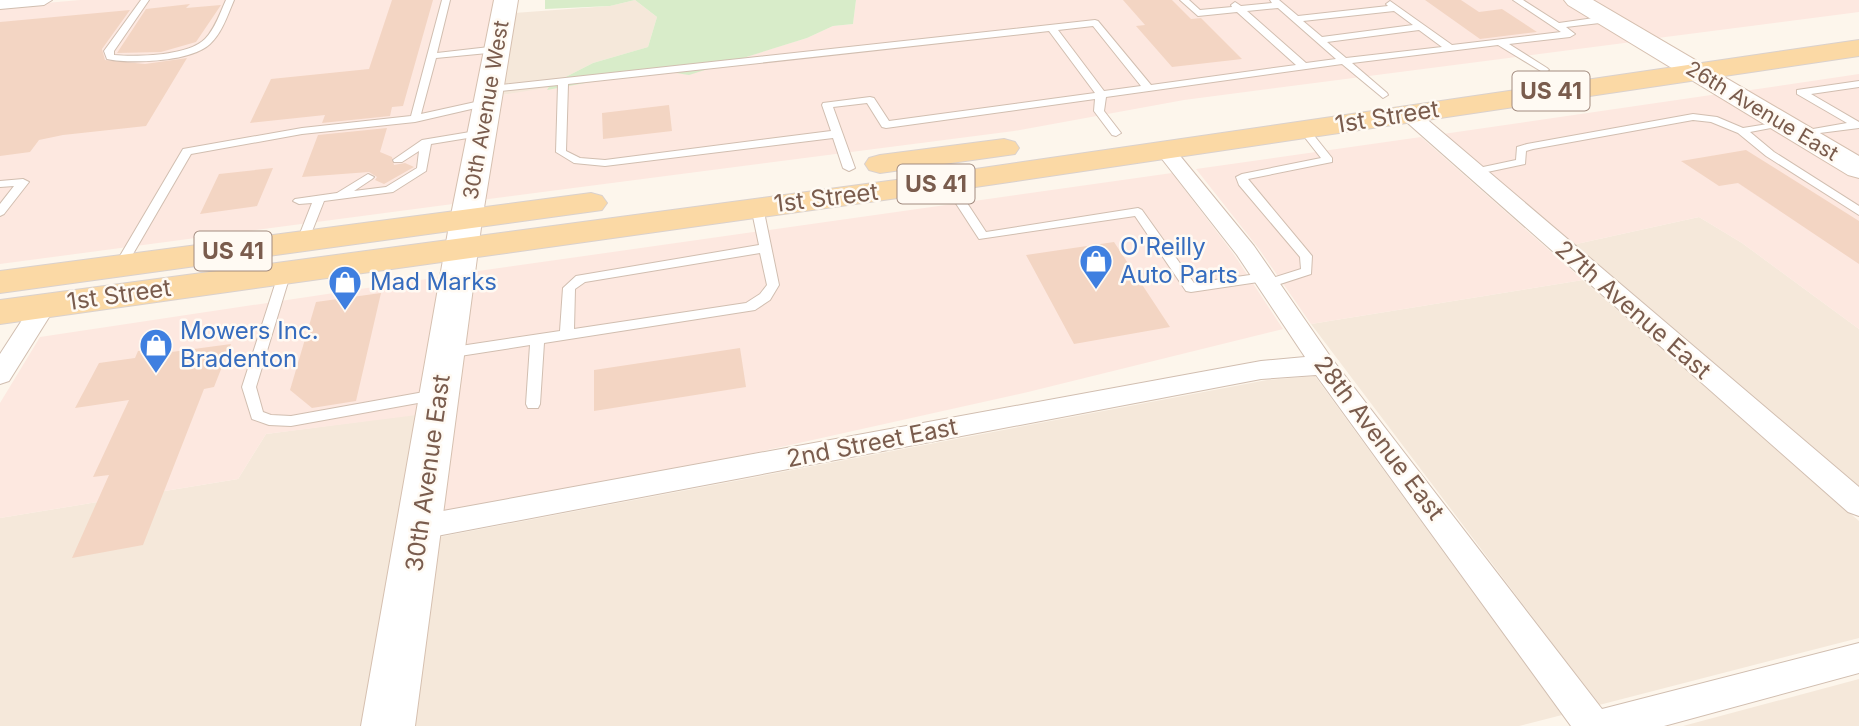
<svg xmlns="http://www.w3.org/2000/svg" width="1859" height="726" font-family="Inter,sans-serif">
<style>
.residential{fill:#f5e8da}
.commercial{fill:#fde8e0}
.green{fill:#d8ecc9}
.building{fill:#f3d5c3}
.lines{fill:none;stroke-linecap:round;stroke-linejoin:round}
.lane-casing{stroke:#d1beb0;stroke-width:2}
.street-casing{stroke:#d1beb0;stroke-width:2}
.secondary-casing{stroke:#d6c0b0;stroke-width:2}
.primary-casing{stroke:#dad1cd;stroke-width:2}
.lane{fill:#fff;fill-rule:evenodd}
.street{fill:#fff;fill-rule:evenodd}
.secondary{fill:#fff;fill-rule:evenodd}
.primary{fill:#fbd9a5;fill-rule:evenodd}
.labels{text-anchor:middle;stroke-width:5;stroke-linejoin:round;paint-order:stroke}
.far-street-label{font-size:21px;fill:#7a5c4d;stroke:#fffaf3}
.shield{fill:#fffaf3;stroke:#a28b7f;stroke-width:2}
.shield-label{font-size:23px;font-weight:bold;fill:#7a5c4d}
.street-label{font-size:24px;fill:#7a5c4d;stroke:#fffaf3}
.shop-label{font-size:24px;fill:#366cbe;stroke:#fffaf3;text-anchor:start}
</style>
<rect width="100%" height="100%" fill="#fdf6ec"/>
<path class="residential" d="M635 0 657 17 648 47 593 63 550 85 547 90 502 95 514 13 610 6Z
M1699 217 1742 243 1859 329V488L1572 245Z
M1583 280 1859 521V638L1599 705 1311 324Z
M1315 376 1562 715 1519 726H411L439 537 1267 380Z
M418 414 365 726H0V518L238 479 266 434Z
M1859 679V726H1683Z"/>
<path class="commercial" d="M80 0H495L481 82 453 204 0 264V7Z
M856 0H1564L1632 42 1184 100 1014 131 481 200 502 95 656 70 690 74 807 38 833 26 853 24Z
M1584 0H1859V12L1650 39Z
M1859 74V163L1737 92Z
M1718 94 1859 178V329L1742 243 1699 217 1572 245 1443 134Z
M1421 137 1583 280 1311 324 1259 249 1196 169Z
M1172 173 1233 253 1283 329 1028 392 745 455 443 511 471 272Z
M440 277 417 415 266 434 238 479 0 518V403L40 337Z"/>
<path class="green" d="M545 0H856L853 24 833 26 807 38 689 75 656 70 547 90 550 85 593 63 648 47 657 17 635 0 610 6 545 9Z"/>
<path class="building" d="M392 0H433L403 106 392 107 390 116 322 123 325 115 250 123 271 79 369 69Z
M1123 0H1172L1191 19 1201 18 1242 59 1172 67 1136 26 1145 25Z
M1425 0H1461L1479 12 1502 9 1537 32 1480 39Z
M190 4 186 8 221 5 196 42 161 52 117 53 146 9Z
M130 10 102 49 105 60 145 64 187 58 146 126 63 135 39 140 30 152 0 156V22Z
M669 105 672 131 603 139 602 113Z
M387 128 380 152 392 157 394 165 405 163 414 167 384 184 375 180 377 177 369 172 302 177 318 135Z
M1746 150 1859 221V264L1738 183 1719 186 1681 161Z
M273 168 257 206 200 214 219 174Z
M1114 242 1170 327 1074 344 1026 255Z
M381 293 356 401 312 408 290 390 316 302Z
M231 344 214 387 204 389 143 545 72 558 109 475 93 477 129 400 75 408 99 363 135 358 138 351 167 347 164 353Z
M740 348 746 387 594 411V370Z"/>
<g class="lines">
<defs>
<path id="lane" d="M141 0H149L114 51V55C137 57 188 56 205 39 215 29 220 13 226 0H234C228 14 222 33 210 44 191 62 131 64 107 59L104 51Z
M442 0H450L437 53 498 46 503 49 498 52 436 58 421 114 489 99 493 100V104L415 122 302 134 191 154 126 266 124 269H116L114 266 183 149 302 128 411 116Z
M1180 0H1189L1200 10 1232 7 1231 5 1235 2 1241 6 1272 3 1270 0H1279L1298 16 1388 6 1386 4 1390 1 1452 45 1561 32 1513 0H1523L1559 23 1608 16 1612 19 1608 22 1566 27 1575 34 1570 37 1509 44 1547 68 1549 70 1544 73 1498 45 1352 63 1387 93 1388 95 1383 98 1342 64 1106 97 1104 111 1121 133 1116 136 1112 135 1094 111 1095 99 886 128 882 127 867 103 833 107 855 168 849 171 843 168 833 138 605 166 574 163 556 152 558 85 491 92 486 89 491 86 1095 20 1098 21 1151 85 1296 65 1237 12 1198 16ZM1278 8 1336 59 1306 63 1247 11ZM1394 11 1413 25 1322 37 1303 21ZM1093 26 1141 86 1104 91 1058 30ZM1419 30 1442 47 1346 58 1327 42ZM1049 31 1095 93 889 121 874 98 870 97 823 103 822 105 831 131 605 160 580 158 566 151 568 84Z
M1859 81V87L1811 94 1859 122V128L1796 136V132L1847 123 1797 94V90Z
M1693 114 1717 117 1743 128 1786 121V125L1750 132 1774 152 1859 206V215L1766 156 1738 133 1711 122 1693 120 1533 149 1526 151 1525 164 1473 175 1467 172 1469 170 1516 160 1517 147 1527 144Z
M1304 127 1308 128 1332 158V162L1248 179 1312 256 1311 274 1268 288 1262 284 1265 281 1191 292 1186 291 1135 216 979 239 942 182 948 179 952 180 986 232 1138 208 1142 210 1194 283 1264 273 1268 274 1269 279 1301 269 1300 257 1239 185 1236 177 1242 174 1321 158 1299 130Z
M482 130 486 131V135L431 144 426 171 393 192 324 201 307 244 303 245 297 241 312 203 299 204 293 201 295 199 337 193 368 174 374 177 372 179 354 191 386 187 417 168 419 151 402 162H394L393 160 422 140Z
M23 179 29 182 4 214 0 216V204L14 186 0 187V181Z
M757 203 763 207 779 285 770 300 755 310 544 343 540 404 538 408H528L526 404 530 345 447 358 440 353 447 348 560 331 563 288 576 276 759 245 751 207ZM760 253 767 285 760 294 746 303 574 329 575 289 585 282Z
M285 268 291 272 256 387 263 412 271 415 291 416 435 390 442 395 440 399 291 426 269 425 252 419 242 387 279 272Z"/>
<path id="street" d="M0 0H52L44 5 0 9Z
M1409 108 1416 110 1859 487V516L1848 512 1402 118 1399 114 1402 110Z
M1165 144 1172 146 1254 246 1332 359 1602 709 1859 643V673L1664 726H1571L1316 375 1261 379 421 539 410 536 406 527 410 518 421 515 1261 361 1305 357 1237 255 1155 150Z
M44 298 53 300 56 306 9 381 0 384V354L35 300Z"/>
<path id="secondary" d="M494 0H518L482 220 415 726H361L450 220Z
M1564 0H1593L1859 156V178L1848 175 1568 5Z"/>
<path id="primary" d="M1859 40V56L948 191 0 324V300L948 173Z
M1004 139 1015 142 1019 148 1015 154 880 173 869 170 865 164 869 158 880 155Z
M591 193 602 196 607 203 602 210 0 293V271Z"/>
</defs>
<use href="#lane" class="lane-casing"/>
<use href="#street" class="street-casing"/>
<use href="#secondary" class="secondary-casing"/>
<use href="#primary" class="primary-casing"/>
<use href="#lane" class="lane"/>
<use href="#street" class="street"/>
<use href="#secondary" class="secondary"/>
<use href="#primary" class="primary"/>
</g>
<defs>
<symbol id="shop-pin" viewBox="-11 -11 22 30"><path d="M0 17L-7.5 6A9.5 9.5 0 1 1 7.5 6Z" fill="#3f7fe0" stroke="#fffaf3"/><path d="M-5-2.5h2.3a2.7 3.5 0 0 1 5.4 0H5L5.5 6h-11ZM-1.5-2.5h3a1.5 2.3 0 0 0-3 0Z" fill="#fff"/></symbol>
</defs>
<g fill-rule="evenodd">
<use href="#shop-pin" x="1077" y="242" width="38" height="52"/>
<use href="#shop-pin" x="326" y="263" width="38" height="52"/>
<use href="#shop-pin" x="137" y="326" width="38" height="52"/>
</g>
<g class="labels">
<g class="far-street-label">
<text transform="translate(486 110) rotate(-80)" y="7">30th Avenue West</text>
<text transform="translate(1762 111) rotate(31)" y="7">26th Avenue East</text>
</g>
<g class="shield">
<rect x="1512.5" y="71.5" width="77" height="39" rx="5"/>
<rect x="897.5" y="164.5" width="77" height="39" rx="5"/>
<rect x="194.5" y="231.5" width="77" height="39" rx="5"/>
</g>
<g class="shield-label">
<text x="1551" y="99">US 41</text>
<text x="936" y="192">US 41</text>
<text x="233" y="259">US 41</text>
</g>
<g class="street-label">
<text transform="translate(1387 117) rotate(-9)" y="8">1st Street</text>
<text transform="translate(826 198) rotate(-7)" y="8">1st Street</text>
<text transform="translate(119 295) rotate(-8)" y="8">1st Street</text>
<text transform="translate(1633 310) rotate(41)" y="8">27th Avenue East</text>
<text transform="translate(1379 438) rotate(53)" y="8">28th Avenue East</text>
<text transform="translate(872 443) rotate(-11)" y="8">2nd Street East</text>
<text transform="translate(428 473) rotate(-82)" y="8">30th Avenue East</text>
</g>
<g class="shop-label">
<text x="1120" y="255">O'Reilly<tspan x="1120" dy="28">Auto Parts</tspan></text>
<text x="370" y="290">Mad Marks</text>
<text x="180" y="339">Mowers Inc.<tspan x="180" dy="28">Bradenton</tspan></text>
</g>
</g>
</svg>
